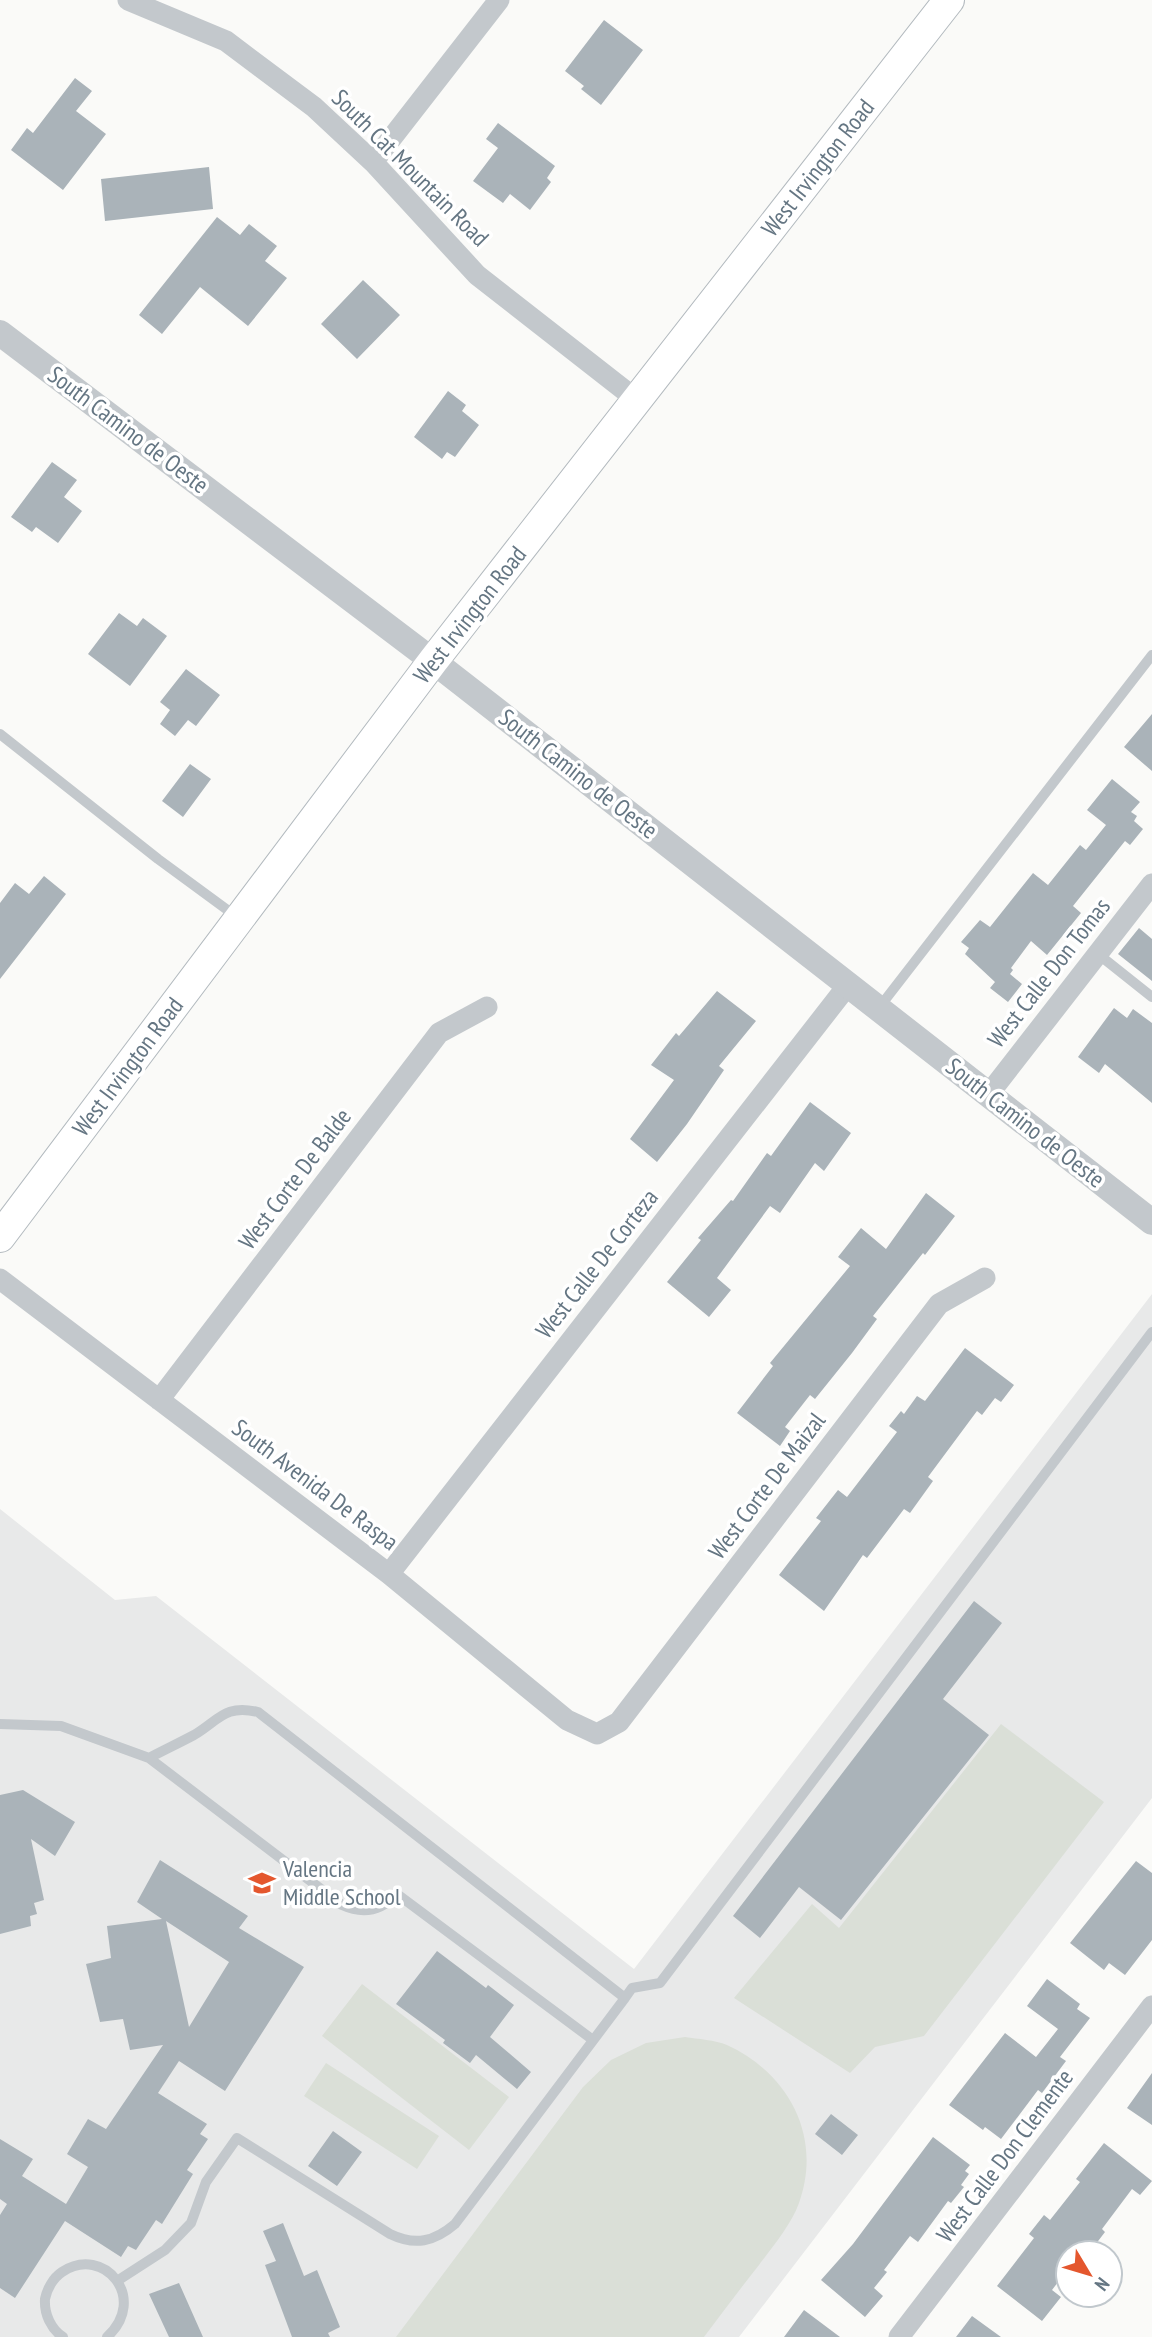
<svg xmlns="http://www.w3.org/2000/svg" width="1152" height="2337" font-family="'PT Sans Narrow',sans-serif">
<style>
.built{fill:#e8e9e9}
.green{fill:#dadfd7}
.building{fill:#aab3b9;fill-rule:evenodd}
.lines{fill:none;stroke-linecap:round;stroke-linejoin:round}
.secondary-casing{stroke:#b3babf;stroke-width:32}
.service{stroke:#c3c8cc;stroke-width:10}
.minor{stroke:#c3c8cc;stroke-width:21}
.tertiary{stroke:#c3c8cc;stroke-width:26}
.secondary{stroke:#fff;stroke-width:30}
.labels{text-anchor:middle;stroke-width:7;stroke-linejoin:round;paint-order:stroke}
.street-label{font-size:24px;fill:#657683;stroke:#fff}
.poi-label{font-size:24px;fill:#657683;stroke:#fff;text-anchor:start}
</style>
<rect width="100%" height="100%" fill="#fafaf8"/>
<path class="built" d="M1152 1294V1798L739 2337H0V1509L115 1600 156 1596 634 1969Z"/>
<path class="green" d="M1001 1724 1104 1802 924 2036 875 2047 850 2073 734 1998 812 1904 839 1928Z
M362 1984 509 2097 469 2150 322 2036Z
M685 2037C698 2039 715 2040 727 2045 788 2073 823 2136 799 2203 791 2225 773 2246 759 2265 740 2289 722 2313 704 2337H396L583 2087 611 2060 646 2043Z
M326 2063 439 2136 417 2169 304 2096Z"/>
<path class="building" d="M604 20 643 50 601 105 581 89 584 86 565 71Z
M75 78 92 91 76 111 106 134 63 190 11 150 27 128 33 133Z
M498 123 555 166 547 178 551 182 530 210 510 194 503 203 473 181 498 148 486 139Z
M209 167 213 209 105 221 101 179Z
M217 217 240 235 249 224 277 246 265 261 287 278 248 326 200 287 162 334 139 315Z
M363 280 400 315 357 359 321 324Z
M448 391 466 405 462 411 479 425 455 457 447 452 442 459 414 437Z
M52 462 77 480 64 497 82 511 58 543 36 527 32 532 11 517Z
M119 613 137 626 143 618 167 636 130 686 88 654Z
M186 669 220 695 196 726 188 720 175 736 160 724 170 710 160 702Z
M1152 714V771L1124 747Z
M190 764 211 779 183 817 162 801Z
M1112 779 1140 802 1131 812 1137 816 1134 821 1143 829 1130 845 1125 841 1073 906 1081 913 1047 955 1031 941 1011 968 1013 970 1010 974 1022 984 1008 1002 990 988 995 982 965 954 969 948 961 942 980 920 990 927 1033 873 1048 885 1080 845 1086 850 1106 825 1087 810Z
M44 876 66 894 0 979V903L15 883 29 894Z
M1139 928 1152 939V981L1118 954Z
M717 991 756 1021 719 1066 724 1070 687 1124 657 1162 630 1139 674 1080 651 1065 676 1033 679 1036Z
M1114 1008 1127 1018 1133 1009 1152 1023V1103L1105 1064 1099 1073 1078 1057Z
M810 1102 851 1133 824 1171 815 1163 780 1213 770 1206 717 1278 731 1290 709 1317 667 1282 701 1240 698 1238 731 1200 733 1201 767 1153 771 1156Z
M926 1193 955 1216 925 1255 923 1253 873 1316 877 1319 852 1353 815 1399 810 1395 785 1427 790 1431 780 1446 737 1413 773 1366 770 1363 850 1266 838 1257 861 1228 886 1249Z
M965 1348 1014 1385 1001 1402 995 1398 982 1415 977 1411 928 1477 933 1481 910 1513 904 1509 867 1558 863 1555 824 1611 779 1575 821 1521 816 1518 838 1490 847 1497 897 1432 889 1426 901 1411 904 1414 917 1396 925 1401Z
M974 1601 1002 1623 943 1699 989 1735 841 1920 799 1887 760 1938 733 1916Z
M23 1790 75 1822 55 1856 31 1839 44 1900 34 1903 37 1914 30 1916 31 1926 0 1934V1795Z
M160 1860 248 1916 239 1928 304 1967 225 2091 179 2061 158 2093 207 2124 200 2134 208 2139 187 2170 193 2174 162 2224 156 2220 136 2250 128 2246 121 2257 65 2221 15 2298 0 2288V2215L7 2204 0 2199V2139L33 2159 22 2176 66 2204 88 2167 67 2154 88 2119 106 2129 163 2045 130 2050 123 2019 100 2022 86 1964 111 1958 107 1926 162 1919 137 1902ZM166 1921 229 1962 189 2027Z
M1136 1861 1152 1873V1940L1125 1975 1109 1963 1104 1970 1070 1943Z
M437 1951 486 1988 488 1985 514 2005 490 2037 531 2072 517 2089 476 2055 470 2063 443 2043 445 2040 396 2004Z
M1047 1979 1080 2004 1077 2009 1090 2018 1060 2057 1066 2061 1042 2093 1038 2090 1001 2139 985 2127 983 2130 949 2105 1005 2033 1036 2057 1058 2029 1027 2006Z
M1152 2073V2125L1127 2108Z
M831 2114 858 2135 842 2155 815 2134Z
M333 2131 362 2152 337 2186 308 2166Z
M933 2137 970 2165 965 2171 969 2174 961 2185 964 2187 951 2203 948 2201 918 2242 910 2236 884 2270 887 2272 874 2288 883 2296 865 2317 821 2280 853 2244Z
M1104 2143 1152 2181 1140 2195 1132 2189 1102 2229 1105 2232 1089 2253H1068V2269L1052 2290 1061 2297 1042 2321 997 2286 1034 2238 1029 2234 1044 2215 1050 2220 1080 2182 1076 2179Z
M283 2223 304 2276 317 2270 340 2327 328 2333 330 2337H292L265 2265 276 2261 263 2231Z
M179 2283 203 2337H169L149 2294Z
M804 2310 840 2337H784Z
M972 2316 1001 2337H956Z"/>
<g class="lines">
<defs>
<path id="secondary" d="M0 1237 433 661 949 0"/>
</defs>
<use href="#secondary" class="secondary-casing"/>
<path class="service" d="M0 734 158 859 237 917
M1098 954 1152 997
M878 1009 1152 655
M0 1724 61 1726 149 1758C164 1750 179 1743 194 1735 219 1720 225 1704 258 1712L625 1998 632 1988 660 1983 1152 1332
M149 1758 342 1905C364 1915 381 1911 397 1894L593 2040
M117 2281 165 2250 191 2223 206 2182 237 2138 390 2234C415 2246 434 2242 455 2224L625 1998
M63 2337C51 2329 44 2314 45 2299 47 2289 53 2278 62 2272 104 2244 149 2299 107 2337"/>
<path class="minor" d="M128 0 226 41 314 107 373 162 477 275 637 400
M373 162 499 0
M988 1095 1152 884
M0 1279 389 1574 567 1720 597 1734 619 1722 939 1304 985 1278
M159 1400 439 1033 487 1007
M389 1574 848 985
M899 2337 1152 2006"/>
<path class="tertiary" d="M0 333 433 661 1152 1222"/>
<use href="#secondary" class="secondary"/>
</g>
<defs>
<symbol id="school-bare" viewBox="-9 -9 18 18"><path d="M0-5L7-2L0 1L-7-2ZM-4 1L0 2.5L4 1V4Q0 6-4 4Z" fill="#e4572e" stroke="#fff" stroke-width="2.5" paint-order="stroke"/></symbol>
</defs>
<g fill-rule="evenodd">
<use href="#school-bare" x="243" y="1864" width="38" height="38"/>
</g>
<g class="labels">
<g class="street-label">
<text transform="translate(410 168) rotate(45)" y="8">South Cat Mountain Road</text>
<text transform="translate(818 168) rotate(-52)" y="8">West Irvington Road</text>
<text transform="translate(128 430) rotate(37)" y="8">South Camino de Oeste</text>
<text transform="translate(470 615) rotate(-52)" y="8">West Irvington Road</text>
<text transform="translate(578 774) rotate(38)" y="8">South Camino de Oeste</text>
<text transform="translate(1049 973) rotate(-52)" y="8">West Calle Don Tomas</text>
<text transform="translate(128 1067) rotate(-53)" y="8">West Irvington Road</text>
<text transform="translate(1025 1123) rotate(38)" y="8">South Camino de Oeste</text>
<text transform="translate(295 1179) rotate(-53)" y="8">West Corte De Balde</text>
<text transform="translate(597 1264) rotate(-52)" y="8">West Calle De Corteza</text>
<text transform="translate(315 1485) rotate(37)" y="8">South Avenida De Raspa</text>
<text transform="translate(767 1486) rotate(-53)" y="8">West Corte De Maizal</text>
<text transform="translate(1005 2156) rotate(-53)" y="8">West Calle Don Clemente</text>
</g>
<g class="poi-label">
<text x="283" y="1877">Valencia<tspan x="283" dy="28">Middle School</tspan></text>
</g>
</g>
<g transform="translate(1089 2274) rotate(128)"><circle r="33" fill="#ffffff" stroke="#c1c8cd" stroke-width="2"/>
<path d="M0-5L12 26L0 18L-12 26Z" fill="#e4572e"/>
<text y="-10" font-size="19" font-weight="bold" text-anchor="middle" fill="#657683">N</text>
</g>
</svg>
